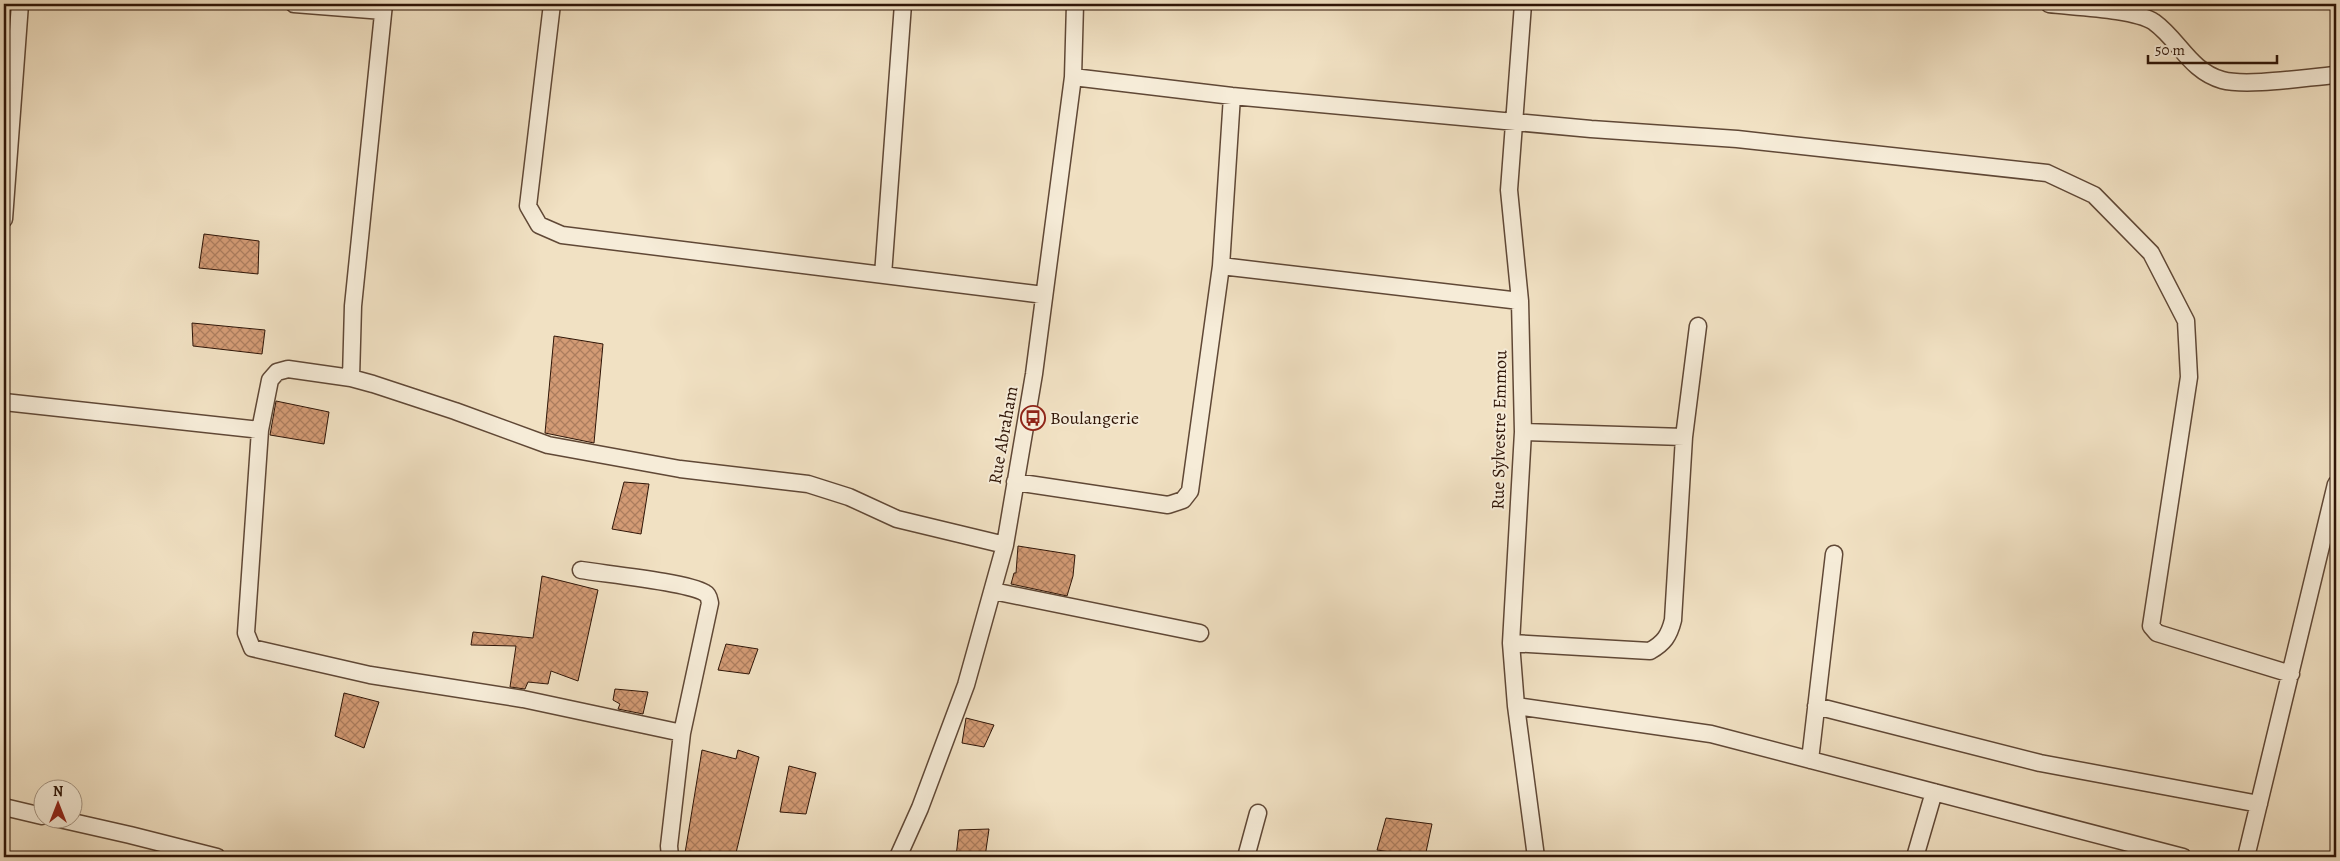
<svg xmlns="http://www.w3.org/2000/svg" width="2340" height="861" font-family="Alegreya,serif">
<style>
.building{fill:url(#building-cross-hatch);stroke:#2f1507}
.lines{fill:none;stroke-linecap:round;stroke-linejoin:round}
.minor-casing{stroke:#604836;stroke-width:19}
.minor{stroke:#f6ecd8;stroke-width:16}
.labels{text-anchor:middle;stroke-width:4;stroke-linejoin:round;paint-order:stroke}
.poi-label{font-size:18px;fill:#2f1507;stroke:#f6ecd8;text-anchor:start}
.street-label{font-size:18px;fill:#2f1507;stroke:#f6ecd8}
</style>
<defs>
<pattern id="building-cross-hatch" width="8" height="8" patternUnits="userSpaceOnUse" patternTransform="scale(1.25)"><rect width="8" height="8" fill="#d39b75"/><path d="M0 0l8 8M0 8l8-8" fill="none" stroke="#ac7d5e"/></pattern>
</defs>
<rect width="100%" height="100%" fill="#f1e1c3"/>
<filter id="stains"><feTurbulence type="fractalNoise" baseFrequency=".004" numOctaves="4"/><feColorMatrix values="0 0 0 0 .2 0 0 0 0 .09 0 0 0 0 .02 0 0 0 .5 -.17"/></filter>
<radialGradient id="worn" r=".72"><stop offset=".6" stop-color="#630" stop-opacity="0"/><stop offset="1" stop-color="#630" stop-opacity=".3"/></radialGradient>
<path class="building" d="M204 234 259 241 258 274 199 268Z
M192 323 265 330 262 354 193 346Z
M554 336 603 344 594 443 545 433Z
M276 401 329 412 324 444 270 435Z
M624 482 649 484 641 534 612 529Z
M1018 546 1075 555 1073 576 1067 596 1011 584 1014 573H1016Z
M542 576 598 590 578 681 551 671 548 684 528 682 525 689 510 687 516 646 471 645 473 632 533 638Z
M726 644 758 649 749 674 718 670Z
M615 689 648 692 643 714 618 709 620 704 613 700Z
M344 693 379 702 364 748 335 736Z
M966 718 994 725 984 747 962 743Z
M702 750 736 759 738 750 759 757 735 857H716L685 853Z
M789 766 816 773 806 814 780 812Z
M1386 818 1432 824 1425 857 1377 850Z
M989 829 985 857H956L959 830Z"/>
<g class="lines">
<defs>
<path id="minor" d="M294 4 383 11
M552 4 528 206 539 225 562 235 1044 295
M1523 4 1509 190 1520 301 1523 432 1511 643 1516 706 1536 857
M2049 4C2074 7 2135 9 2154 22 2179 40 2190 71 2222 80 2247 87 2308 77 2336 75
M1073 77 1232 96 1591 129 1737 139 2047 173 2094 195 2151 253 2186 321 2189 377 2151 626 2157 633 2291 674
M4 219 20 4
M1221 266 1520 301
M883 275 903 4
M351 378 353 306 384 4
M4 402 260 430
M1523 432 1684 437
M1015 482 1168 505 1183 500 1190 491 1221 266 1232 96
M581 570C605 574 688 582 705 593 709 595 709 599 710 603L682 733 669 846 670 857
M993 591 1200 633
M1511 643 1650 651C1664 643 1669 636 1673 620L1684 437 1698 326
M1516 706 1711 734 2183 857
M1816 706 2040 763 2259 804
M682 733 523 699 370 675 252 648 246 633 260 430 270 380 277 372 288 369 351 378 373 384 455 411 548 445 680 469 808 484 849 497 897 519 1005 545
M1810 760 1834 554
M4 807 42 816
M55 818 130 835 217 857
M898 857 920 808 966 685 1005 545 1034 374 1073 77 1075 4
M1246 857 1258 813
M1915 857 1934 792
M2246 857 2336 484"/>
</defs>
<use href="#minor" class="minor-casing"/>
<use href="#minor" class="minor"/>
</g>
<defs>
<symbol id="bus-ring" viewBox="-11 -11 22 22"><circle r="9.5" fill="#f6ecd8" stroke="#8f2418" stroke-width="1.5"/><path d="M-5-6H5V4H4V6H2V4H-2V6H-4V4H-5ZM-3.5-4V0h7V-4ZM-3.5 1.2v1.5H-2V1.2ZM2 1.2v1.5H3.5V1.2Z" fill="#8f2418"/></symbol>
</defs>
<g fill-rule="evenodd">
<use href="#bus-ring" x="1019" y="404" width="28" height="28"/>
</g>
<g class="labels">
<g class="poi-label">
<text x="1050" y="424">Boulangerie</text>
</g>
<g class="street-label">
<text transform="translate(1499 430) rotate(-89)" y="6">Rue Sylvestre Emmou</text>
<text transform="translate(1003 435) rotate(-80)" y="6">Rue Abraham</text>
</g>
</g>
<rect width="2340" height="861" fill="none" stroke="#f1e1c3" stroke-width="20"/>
<rect x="5" y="5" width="2330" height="851" fill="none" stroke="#2f1507" stroke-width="2.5"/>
<rect x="10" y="10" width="2320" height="841" fill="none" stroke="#2f1507"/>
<g transform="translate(58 804)"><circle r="24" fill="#f6ecd8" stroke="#a69684"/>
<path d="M0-4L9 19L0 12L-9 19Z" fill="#8f2418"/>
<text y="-8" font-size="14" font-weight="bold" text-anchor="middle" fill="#2f1507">N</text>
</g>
<path d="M2148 55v8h129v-8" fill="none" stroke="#2f1507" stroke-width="2.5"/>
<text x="2155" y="55" font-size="15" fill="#2f1507" stroke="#f6ecd8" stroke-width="4" paint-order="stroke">50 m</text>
<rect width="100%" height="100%" filter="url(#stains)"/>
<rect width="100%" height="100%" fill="url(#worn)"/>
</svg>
